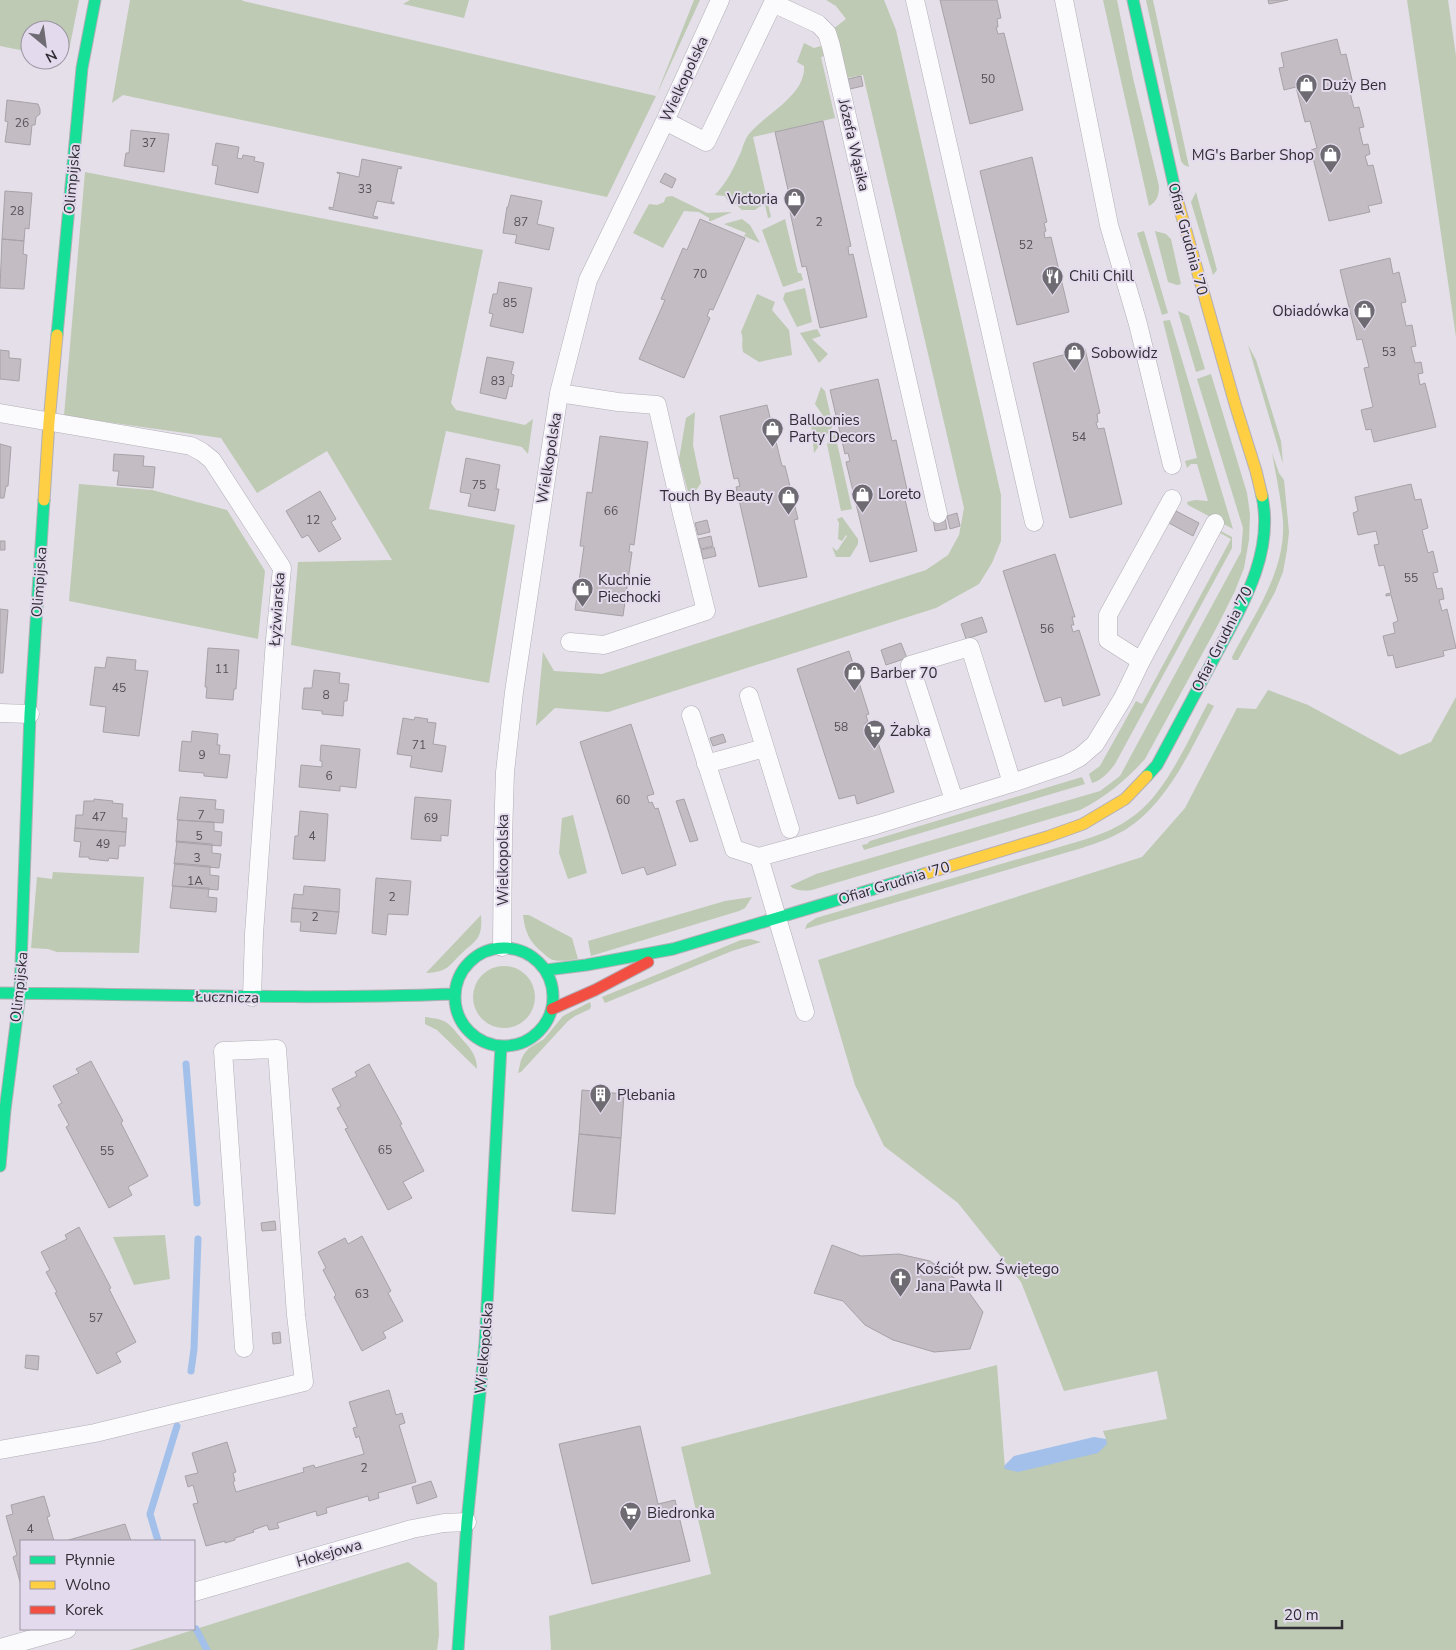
<svg xmlns="http://www.w3.org/2000/svg" width="1456" height="1650" font-family="'Nunito Sans',sans-serif">
<style>
.green{fill:#becab3}
.water{fill:#a2c0ea}
.lines{fill:none;stroke-linecap:round;stroke-linejoin:round}
.stream{stroke:#a2c0ea;stroke-width:7}
.building{fill:#c3bdc3;stroke:#a7a2a8}
.street-casing{stroke:#b2afb6;stroke-width:19}
.fast-casing{stroke:#b2afb6;stroke-width:13}
.slow-casing{stroke:#b2afb6;stroke-width:13}
.jam-casing{stroke:#b2afb6;stroke-width:13}
.street{stroke:#fbfafc;stroke-width:18}
.fast{stroke:#16e098;stroke-width:11}
.slow{stroke:#ffcf43;stroke-width:11}
.jam{stroke:#f24e42;stroke-width:11}
.labels{text-anchor:middle;stroke-width:4;stroke-linejoin:round;paint-order:stroke}
.number-label{font-size:12px;fill:#555158}
.street-label{font-size:15px;fill:#302d34;stroke:#e3dbed}
.poi-label{font-size:15px;fill:#302d34;stroke:#e3dbed;text-anchor:start}
</style>
<rect width="100%" height="100%" fill="#e4dfe9"/>
<path class="green" d="M0 0H79L69 50 60 57V30H30V52L0 46Z
M130 0H242L243 1 656 96 694 0H700L656 96 607 197 123 95 112 103Z
M410 0H469L464 18 403 4Z
M826 0H884L896 30 1001 495V541L992 563 979 584 936 608 608 712 555 708 536 726 543 652 554 671 602 674 926 570 948 555 959 535 964 508 863 75 847 78 833 29 846 19 836 6Z
M1103 0H1117L1133 78 1159 186C1159 195 1157 202 1149 206Z
M1146 0H1153L1189 167 1184 165 1181 161Z
M1407 0H1448L1456 56V337Z
M804 43 814 48 821 46 824 56 821 57 835 118 753 137 771 217 768 218 765 205 759 207 755 210H742L731 200 728 201 725 196 715 195C728 181 733 169 741 152 743 146 745 139 749 134 765 114 806 96 804 66L797 62Z
M85 172 483 250 451 403 456 410 525 425 533 419 528 454 522 447 446 431 429 509 515 525 489 683 291 645 298 562 392 560 327 451 257 493 221 438 64 416Z
M1196 192 1217 270 1213 275 1191 202Z
M672 196 707 213 732 212 711 221H709V218L699 212 684 211 663 248 633 233 649 204 657 205 664 202 666 197Z
M742 219 750 225 760 243 744 236 746 233 724 224Z
M785 219 798 273H801L803 280 783 287 762 230Z
M1144 231 1168 313 1162 315 1137 233Z
M1155 231 1166 234 1171 239 1181 284 1177 285 1168 282Z
M805 288 812 322 797 327 783 299 785 293Z
M757 294 775 302 772 310 789 330 792 355 759 362 743 352C741 344 744 339 741 332Z
M1178 311 1189 316 1205 369 1196 372Z
M1170 320 1233 529 1188 505 1187 502 1195 500 1208 501 1197 464H1191L1187 468 1185 461 1197 458 1163 321Z
M817 329 821 336 812 339 828 354 819 363 800 333Z
M1248 345 1256 360 1281 441 1283 464Z
M1211 374 1247 493 1250 514 1249 540 1244 568 1235 591 1219 623 1145 759C1126 780 1106 797 1080 810L812 890C804 891 796 891 790 886L816 874 1100 791 1120 776 1241 552 1243 528 1197 379Z
M821 387 825 391 833 426 814 453 811 424 831 427 815 404Z
M695 412 693 445 701 483 690 499 679 459 686 418Z
M835 434 852 509 841 511 827 444Z
M1272 453 1279 473 1284 480 1289 532 1287 550 1283 572 1275 592 1238 660H1233L1232 657C1254 615 1286 571 1283 521 1281 499 1276 475 1272 453Z
M79 484 152 490 227 510 265 571 258 639 69 601Z
M842 517 858 539V544L850 557H836L832 547 837 551 847 536 846 535 842 541 838 539 839 523 837 519Z
M1215 528 1232 537V548L1115 764C1109 772 1102 780 1092 783L1089 774 1100 766 1136 701 1142 704 1231 539 1213 529Z
M1268 690 1308 705 1400 755 1431 742 1456 697V1650H551L549 1616 711 1574 681 1447 997 1365 1005 1469 1106 1439 1103 1431 1167 1419 1157 1371 1064 1391 1021 1282 958 1203 884 1146 855 1085 818 960 1142 857 1185 808 1237 708 1256 709Z
M1208 703 1214 706C1190 750 1169 802 1125 830 1111 838 1097 843 1082 848L805 929 807 924 816 918 1080 841C1100 835 1118 828 1135 815 1167 791 1189 738 1208 703Z
M1082 777 1085 784 864 850 862 845 867 844 870 841Z
M573 815 587 873 568 879 559 853 562 818Z
M53 872 144 877 139 953 57 952 48 949 31 948 37 877 52 879Z
M752 897 745 908 739 911 591 956 588 941 725 901Z
M481 915C483 940 475 940 460 955 447 968 446 972 426 973Z
M523 915H529L572 938 578 959C571 960 560 962 553 960 550 959 546 956 543 953 530 942 525 933 523 915Z
M750 939 761 942 732 951 605 1003 602 997 741 940Z
M473 997a31 31 0 1 1 62 0a31 31 0 1 1-62 0Z
M590 1002 591 1006 590 1009 575 1016 568 1021 521 1072 518 1073 521 1060 524 1054 529 1048 544 1039 563 1016Z
M425 1017C430 1018 436 1018 441 1020 450 1023 455 1031 461 1038 470 1048 477 1055 477 1069L437 1030 425 1024Z
M165 1235 170 1279 134 1285 113 1237Z
M408 1562 437 1583 439 1635 437 1650H130Z"/>
<path class="water" d="M1094 1437 1106 1439 1107 1444 1098 1453 1018 1472 1005 1469 1004 1466 1014 1456Z"/>
<g class="lines">
<path class="stream" d="M186 1064 197 1203
M191 1371 194 1349 198 1239
M158 1541 150 1514 177 1426
M196 1629 207 1650"/>
</g>
<path class="building" d="M940 0H997L1001 18 997 19 998 27H996L998 34 1004 33 1023 110 970 124Z
M1268 0H1288L1269 4Z
M1337 39 1341 55 1346 54 1353 84 1348 85 1354 108 1359 107 1364 127 1359 128 1363 145 1368 144 1370 154 1365 156 1368 166 1373 165 1382 203 1368 206 1370 212 1329 221 1311 150 1317 148 1310 121 1305 122 1296 87 1284 90 1279 68 1284 67 1281 53Z
M861 76 863 86 850 89 848 79Z
M7 100 38 104 40 109V114L36 117 35 125H32L30 145 5 142 8 122 5 121Z
M823 121 851 246 848 247 849 255 853 254 867 317 820 328 806 266 802 267 790 212H793L775 132Z
M131 130 169 134 164 172 124 166 126 153H129Z
M216 143 239 147 237 158 242 159 243 155 255 157 254 161 264 163 258 193 215 184 218 166 212 165Z
M1032 157 1047 222 1044 223 1046 231 1044 232 1045 238 1051 237 1069 312 1017 325 980 171Z
M362 159 402 167 401 169 398 168 391 202H394V204L377 201 373 216 378 217 377 219 329 209V207L333 208 340 174 337 173V172L359 177Z
M665 173 676 179 672 188 660 182Z
M5 191 32 193 29 229 25 228 24 241 2 239Z
M511 195 542 201 537 224 554 228 549 250 515 243 517 235 503 233 507 207H508Z
M700 219 745 238 713 310 710 309 707 316 710 318 684 378 639 359 665 300 661 299 683 248 687 250Z
M2 239 24 241 23 254 27 255 24 289 0 288Z
M1390 258 1393 274 1399 272 1406 302 1401 303 1406 326 1412 325 1416 346 1411 347 1415 363 1421 362 1423 373 1418 374 1420 385 1425 383 1436 427 1374 442 1371 429 1366 430 1361 410 1373 407 1364 368 1369 367 1362 339 1357 340 1340 270Z
M499 282 532 288 523 333 490 326 493 314 489 313 493 294H497Z
M1085 349 1100 413 1097 414 1098 422 1096 423 1098 429 1104 428 1122 504 1070 518 1033 363Z
M0 350 9 351V358L21 359 19 381 0 379Z
M487 357 514 362 511 374 514 375 512 387 509 386 506 399 480 393Z
M878 379 892 441 896 440 908 494 904 495 917 551 870 562 846 462 850 461 848 453 845 454 830 390Z
M767 405 782 466H785L798 519 794 520 807 577 759 587 736 487 740 486 738 478 734 479 720 416Z
M600 436 648 442 634 545 630 544 629 552H632L623 616 575 610 584 546H580L587 492 592 493Z
M0 444 11 447 8 486H6L4 498H0Z
M114 454 144 456 143 466 155 467 153 488 117 485 119 471H113Z
M466 458 500 465 496 489H499L495 511 468 506 471 494 460 492Z
M1411 484 1415 500 1421 499 1428 528 1422 530 1428 553 1433 551 1438 572 1433 573 1437 589 1442 588 1444 599 1439 600 1442 611 1447 609 1456 648 1443 651 1444 656 1396 668 1393 655 1388 656 1383 636 1395 633 1393 623 1398 621 1391 595 1386 596V594L1391 593 1384 565 1379 566 1374 545 1379 544 1376 531 1358 535 1353 513 1358 511 1355 497Z
M320 491 336 519 331 522 341 539 319 552 308 535 302 538 286 511Z
M1176 511 1199 523 1193 536 1169 523Z
M957 513 960 526 950 529 947 516Z
M945 517 947 529 935 531 933 520Z
M707 520 710 532 698 535 695 523Z
M711 536 713 546 701 549 698 539Z
M0 541H5V550H0Z
M714 547 716 556 703 559 701 550Z
M1055 554 1075 617H1072L1074 625H1071L1073 632 1079 630 1100 695 1063 706 1061 697 1045 702 1003 571Z
M0 609 8 610 3 673H0Z
M982 617 987 632 966 639 961 624Z
M901 643 907 658 886 665 881 650Z
M208 648 239 650 236 689H234L233 700 206 698 207 687H205Z
M849 651 869 714 866 715 868 722 865 723 867 730 873 727 894 792 857 804 855 795 839 799 797 669Z
M107 657 136 660 135 670 148 671 139 736 103 732 106 707 90 705 95 667 105 668Z
M314 670 340 673 339 683 349 684 347 701H344L343 716 322 714V711L302 709 304 688H312Z
M415 717 428 719 427 722 436 723 433 744 446 746 442 772 410 767 412 756 397 754 403 718 414 720Z
M631 724 654 794 647 796 649 803 652 802 655 809 658 808 676 865 647 875 644 867 622 874 580 742Z
M192 731 218 734 217 745H220L219 754 230 755 227 778 204 776V773L179 771 182 741 191 742Z
M723 734 726 742 713 746 710 738Z
M321 745 360 749 356 788 340 786V791L299 787 301 765 322 767V761H320Z
M180 797 216 800 215 809 224 810 223 823 177 820Z
M415 797 451 800 448 836 441 835V841L411 839Z
M94 799 113 801 112 803 123 804 122 818H127L126 832 75 828 76 815H83L84 801H94Z
M684 799 698 840 690 842 676 801Z
M300 811 328 814 325 861 293 859 295 836H298Z
M178 820 214 822V831L222 832 221 846 176 842Z
M75 828 126 832 125 846H119L118 859 109 858 108 861 89 859V857H79L81 842 74 841Z
M177 841 212 844V853L221 854 219 868 174 864Z
M175 863 210 866V875L219 876 218 890 172 886Z
M376 878 411 881 408 915 388 914 386 935 372 933Z
M173 886 209 888 208 897 217 898 216 912 170 908Z
M304 886 340 889 339 912 292 908 294 894 303 895Z
M292 908 339 912 336 934 300 931 301 922H291Z
M91 1061 123 1121 121 1123 148 1176 128 1187 132 1195 109 1208 66 1127 69 1125 58 1105 62 1103 53 1086 79 1073 76 1069Z
M369 1064 402 1124 400 1125 424 1171 403 1182 412 1198 388 1210 345 1129 348 1128 337 1108 341 1106 332 1089 357 1076 355 1072Z
M582 1090 624 1094 621 1138 579 1134Z
M579 1134 621 1138 615 1214 572 1211Z
M275 1221 276 1230 262 1231 261 1223Z
M79 1227 111 1288 109 1289 136 1342 116 1353 121 1362 97 1374 55 1293 57 1292 46 1272 50 1270 41 1252 67 1239 65 1235Z
M362 1236 391 1291 388 1293 403 1321 383 1332 386 1338 362 1351 334 1297 336 1295 323 1270 326 1268 318 1252 345 1238 348 1244Z
M832 1245 861 1256 899 1254 930 1261 963 1284 983 1312 970 1349 934 1352 893 1340 865 1325 843 1301 814 1293Z
M280 1332 281 1343 273 1344 272 1333Z
M26 1355 39 1356 38 1370 25 1368Z
M389 1390 396 1415 402 1413 405 1423 399 1425 416 1482 378 1493 379 1498 369 1501 368 1496 326 1508 327 1513 317 1516 316 1511 277 1523 279 1528 269 1530 267 1525 253 1530 254 1532 235 1538V1540L225 1543V1541L206 1546 193 1504 198 1503 193 1485 188 1487 185 1476 198 1473 192 1453 227 1442 236 1472 233 1473 235 1481 233 1482 236 1492 304 1472 303 1468 314 1465 315 1468 364 1454 359 1436 356 1438 353 1428 357 1427 349 1402Z
M640 1426 658 1504 675 1500 690 1561 592 1584 559 1444Z
M431 1481 437 1497 417 1504 412 1487Z
M44 1496 50 1516 47 1517 54 1541H21V1585L13 1557 17 1555 6 1516 13 1514 11 1505Z
M125 1524 131 1541H65Z"/>
<g class="lines">
<defs>
<path id="street" d="M915 0 1034 522
M1064 0 1109 225 1138 324 1172 465
M665 121 706 142 773 3 818 24 827 33 831 46 938 514
M559 393 618 402 657 405 682 514 706 611 604 645 570 642
M0 413 191 446 202 452 212 460 282 568 275 640 254 934 252 997
M1141 661 1108 640V615L1172 499
M749 696 790 829
M0 713 30 714
M691 715 734 849 759 857
M706 764 765 748
M954 800 910 665 970 647 1012 783
M502 947 503 837 505 772 514 692 559 393 588 280 665 121 720 0
M805 1012 759 857 876 825 1012 783 1065 765 1080 757 1095 744 1123 698 1141 661 1215 523
M0 1450 95 1433 304 1382 296 1315 277 1049 223 1051 244 1348
M194 1592 412 1529 444 1523 467 1522
M0 1648 67 1629"/>
<path id="fast" d="M1133 0 1177 199
M57 335 82 68 95 0
M1147 776 1157 765C1175 731 1193 697 1211 664 1238 612 1275 557 1262 496
M455 997a49 49 0 1 1 98 0a49 49 0 1 1-98 0Z
M546 970 586 965 673 949 924 874
M0 993C151 994 303 1000 454 994
M0 1166 5 1110 20 993 30 714 44 500
M458 1650 467 1522 485 1343 501 1046"/>
<path id="slow" d="M1177 199 1235 404 1256 471 1262 496
M44 500 49 422 57 335
M924 874 1047 837 1083 824 1125 799 1147 776"/>
<path id="jam" d="M552 1009 595 990 648 962"/>
</defs>
<use href="#street" class="street-casing"/>
<use href="#fast" class="fast-casing"/>
<use href="#slow" class="slow-casing"/>
<use href="#jam" class="jam-casing"/>
<use href="#street" class="street"/>
<use href="#fast" class="fast"/>
<use href="#slow" class="slow"/>
<use href="#jam" class="jam"/>
</g>
<defs>
<symbol id="shop-pin" viewBox="-11 -11 22 30"><path d="M0 17L-7.5 6A9.5 9.5 0 1 1 7.5 6Z" fill="#6f6b73" stroke="#e3dbed"/><path d="M-5-2.5h2.3a2.7 3.5 0 0 1 5.4 0H5L5.5 6h-11ZM-1.5-2.5h3a1.5 2.3 0 0 0-3 0Z" fill="#fff"/></symbol>
<symbol id="restaurant-pin" viewBox="-11 -11 22 30"><path d="M0 17L-7.5 6A9.5 9.5 0 1 1 7.5 6Z" fill="#6f6b73" stroke="#e3dbed"/><path d="M-5-6h1v4h1v-4h1v4h1v-4h1v5L-1.5 .5V6h-2V.5L-5-1ZM5-6V6H3V1.5H1.5Q1.5-4 5-6Z" fill="#fff"/></symbol>
<symbol id="supermarket-pin" viewBox="-11 -11 22 30"><path d="M0 17L-7.5 6A9.5 9.5 0 1 1 7.5 6Z" fill="#6f6b73" stroke="#e3dbed"/><path d="M-6-5.5h2.5l.6 2H6L4.5 2H-2.5L-4.4-4H-6ZM-1.5 3.2a1.3 1.3 0 1 0 .1 0ZM3 3.2a1.3 1.3 0 1 0 .1 0Z" fill="#fff"/></symbol>
<symbol id="building-pin" viewBox="-11 -11 22 30"><path d="M0 17L-7.5 6A9.5 9.5 0 1 1 7.5 6Z" fill="#6f6b73" stroke="#e3dbed"/><path d="M-4-6H4V6H1V3H-1V6H-4ZM-2.5-4.3h1.7v1.8h-1.7ZM.8-4.3h1.7v1.8H.8ZM-2.5-1h1.7V.8h-1.7ZM.8-1h1.7V.8H.8Z" fill="#fff"/></symbol>
<symbol id="church-pin" viewBox="-11 -11 22 30"><path d="M0 17L-7.5 6A9.5 9.5 0 1 1 7.5 6Z" fill="#6f6b73" stroke="#e3dbed"/><path d="M-1.2-6h2.4v3.5h3.3v2.4h-3.3V6h-2.4V-.1h-3.3v-2.4h3.3Z" fill="#fff"/></symbol>
</defs>
<g fill-rule="evenodd">
<use href="#shop-pin" x="1294" y="72" width="25" height="34"/>
<use href="#shop-pin" x="1318" y="142" width="25" height="34"/>
<use href="#shop-pin" x="782" y="186" width="25" height="34"/>
<use href="#restaurant-pin" x="1040" y="264" width="25" height="34"/>
<use href="#shop-pin" x="1352" y="298" width="25" height="34"/>
<use href="#shop-pin" x="1062" y="340" width="25" height="34"/>
<use href="#shop-pin" x="760" y="416" width="25" height="34"/>
<use href="#shop-pin" x="850" y="482" width="25" height="34"/>
<use href="#shop-pin" x="776" y="484" width="25" height="34"/>
<use href="#shop-pin" x="570" y="576" width="25" height="34"/>
<use href="#shop-pin" x="842" y="660" width="25" height="34"/>
<use href="#supermarket-pin" x="862" y="718" width="25" height="34"/>
<use href="#building-pin" x="588" y="1082" width="25" height="34"/>
<use href="#church-pin" x="888" y="1266" width="25" height="34"/>
<use href="#supermarket-pin" x="618" y="1500" width="25" height="34"/>
</g>
<g class="labels">
<g class="number-label">
<text x="988" y="83">50</text>
<text x="22" y="127">26</text>
<text x="149" y="147">37</text>
<text x="365" y="193">33</text>
<text x="17" y="215">28</text>
<text x="521" y="226">87</text>
<text x="819" y="226">2</text>
<text x="1026" y="249">52</text>
<text x="700" y="278">70</text>
<text x="510" y="307">85</text>
<text x="1389" y="356">53</text>
<text x="498" y="385">83</text>
<text x="1079" y="441">54</text>
<text x="479" y="489">75</text>
<text x="611" y="515">66</text>
<text x="313" y="524">12</text>
<text x="1411" y="582">55</text>
<text x="1047" y="633">56</text>
<text x="222" y="673">11</text>
<text x="119" y="692">45</text>
<text x="326" y="699">8</text>
<text x="841" y="731">58</text>
<text x="419" y="749">71</text>
<text x="202" y="759">9</text>
<text x="329" y="780">6</text>
<text x="623" y="804">60</text>
<text x="201" y="819">7</text>
<text x="99" y="821">47</text>
<text x="431" y="822">69</text>
<text x="199" y="840">5</text>
<text x="312" y="840">4</text>
<text x="103" y="848">49</text>
<text x="197" y="862">3</text>
<text x="195" y="885">1A</text>
<text x="392" y="901">2</text>
<text x="315" y="921">2</text>
<text x="385" y="1154">65</text>
<text x="107" y="1155">55</text>
<text x="362" y="1298">63</text>
<text x="96" y="1322">57</text>
<text x="364" y="1472">2</text>
<text x="30" y="1533">4</text>
</g>
<g class="street-label">
<text transform="translate(684 79) rotate(-65)" y="5">Wielkopolska</text>
<text transform="translate(854 145) rotate(77)" y="5">Józefa Wąsika</text>
<text transform="translate(72 179) rotate(-85)" y="5">Olimpijska</text>
<text transform="translate(1188 239) rotate(75)" y="5">Ofiar Grudnia '70</text>
<text transform="translate(549 458) rotate(-81)" y="5">Wielkopolska</text>
<text transform="translate(39 582) rotate(-86)" y="5">Olimpijska</text>
<text transform="translate(277 609) rotate(-86)" y="5">Łyżwiarska</text>
<text transform="translate(1222 639) rotate(-63)" y="5">Ofiar Grudnia '70</text>
<text transform="translate(503 860) rotate(-90)" y="5">Wielkopolska</text>
<text transform="translate(894 883) rotate(-17)" y="5">Ofiar Grudnia '70</text>
<text transform="translate(19 987) rotate(-84)" y="5">Olimpijska</text>
<text transform="translate(227 997) rotate(1)" y="5">Łucznicza</text>
<text transform="translate(484 1348) rotate(-85)" y="5">Wielkopolska</text>
<text transform="translate(329 1553) rotate(-16)" y="5">Hokejowa</text>
</g>
<g class="poi-label">
<text x="1322" y="90">Duży Ben</text>
<text x="1314" y="160" text-anchor="end">MG's Barber Shop</text>
<text x="778" y="204" text-anchor="end">Victoria</text>
<text x="1069" y="281">Chili Chill</text>
<text x="1349" y="316" text-anchor="end">Obiadówka</text>
<text x="1091" y="358">Sobowidz</text>
<text x="789" y="425">Balloonies<tspan x="789" dy="17">Party Decors</tspan></text>
<text x="878" y="499">Loreto</text>
<text x="773" y="501" text-anchor="end">Touch By Beauty</text>
<text x="598" y="585">Kuchnie<tspan x="598" dy="17">Piechocki</tspan></text>
<text x="870" y="678">Barber 70</text>
<text x="890" y="736">Żabka</text>
<text x="617" y="1100">Plebania</text>
<text x="916" y="1274">Kościół pw. Świętego<tspan x="916" dy="17">Jana Pawła II</tspan></text>
<text x="647" y="1518">Biedronka</text>
</g>
</g>
<rect x="20" y="1540" width="175" height="90" fill="#e3dbed" stroke="#9b95a3"/>
<rect x="30" y="1556" width="25" height="8" fill="#16e098" stroke="#9b95a3"/>
<text x="65" y="1565" font-size="15" fill="#302d34">Płynnie</text>
<rect x="30" y="1581" width="25" height="8" fill="#ffcf43" stroke="#9b95a3"/>
<text x="65" y="1590" font-size="15" fill="#302d34">Wolno</text>
<rect x="30" y="1606" width="25" height="8" fill="#f24e42" stroke="#9b95a3"/>
<text x="65" y="1615" font-size="15" fill="#302d34">Korek</text>
<g transform="translate(45 45) rotate(151)"><circle r="24" fill="#e3dbed" stroke="#9b95a3"/>
<path d="M0-4L9 19L0 12L-9 19Z" fill="#6f6b73"/>
<text y="-8" font-size="14" font-weight="bold" text-anchor="middle" fill="#302d34">N</text>
</g>
<path d="M1276 1620v8h66v-8" fill="none" stroke="#302d34" stroke-width="2.5"/>
<text x="1284" y="1620" font-size="15" fill="#302d34" stroke="#e3dbed" stroke-width="4" paint-order="stroke">20 m</text>
</svg>
